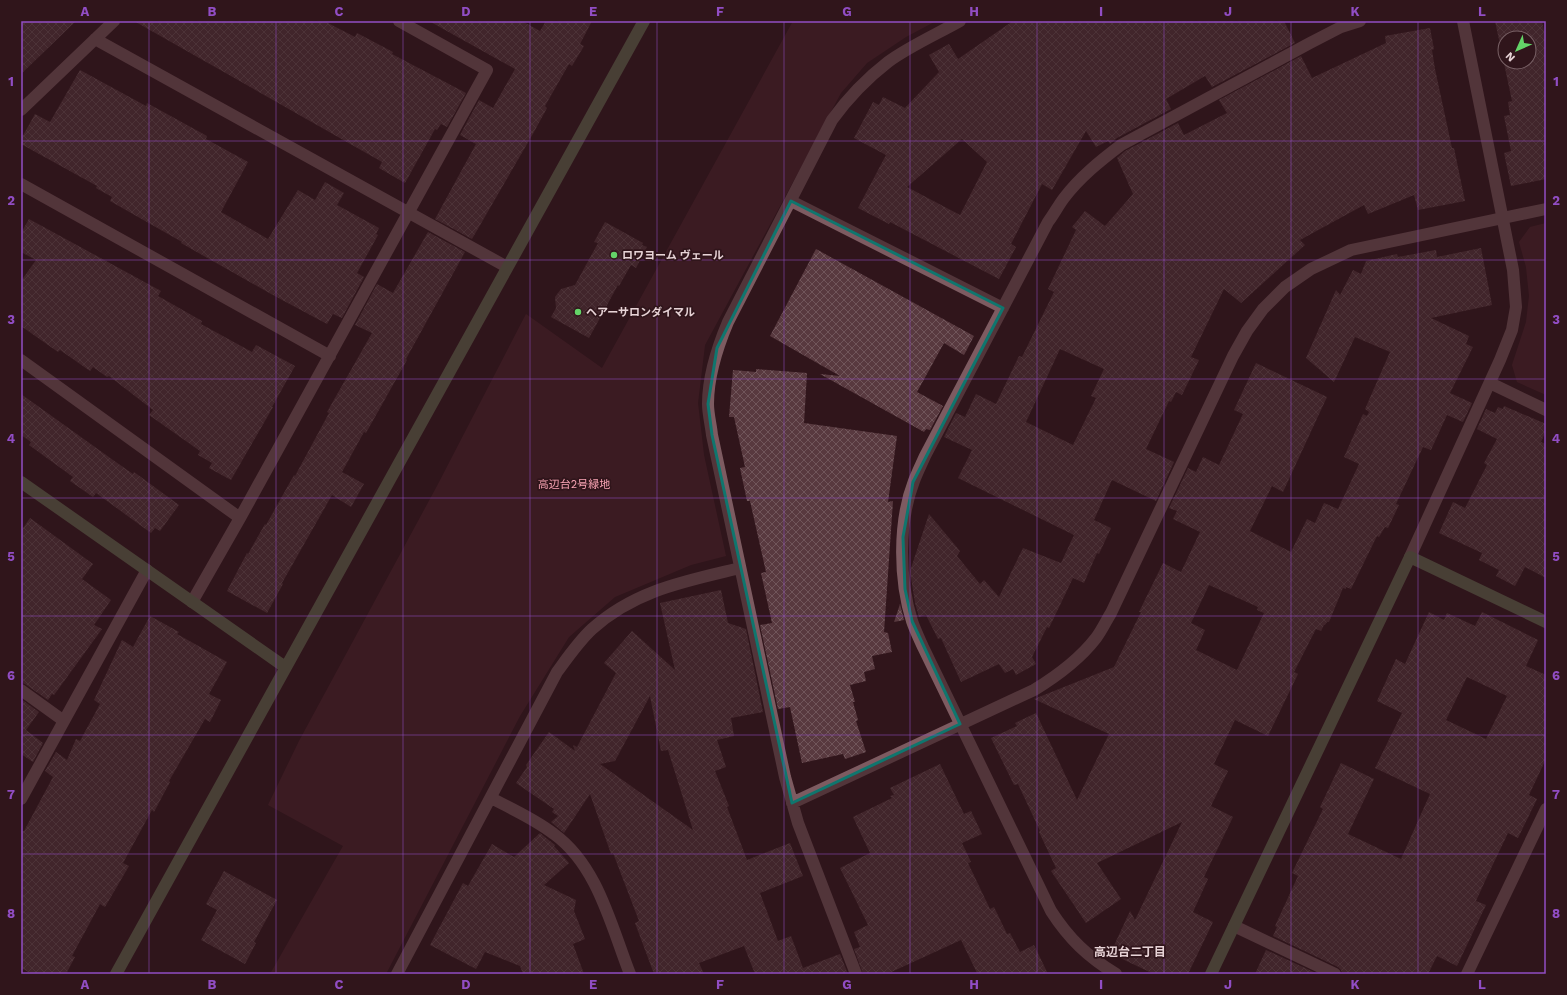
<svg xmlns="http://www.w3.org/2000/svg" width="1567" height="995" font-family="'Work Sans','Noto Sans JP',sans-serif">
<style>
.green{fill:#4b222c}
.building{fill:url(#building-cross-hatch);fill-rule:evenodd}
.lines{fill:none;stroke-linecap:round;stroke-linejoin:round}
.street{stroke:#7d5b61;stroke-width:12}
.secondary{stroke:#677156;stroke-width:12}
.marked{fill:none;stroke:#0f766e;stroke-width:3;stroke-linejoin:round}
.grid{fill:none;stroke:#914dc4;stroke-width:1;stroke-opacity:0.55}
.poi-dot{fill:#64d468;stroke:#30151b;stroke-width:1.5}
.labels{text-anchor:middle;stroke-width:3.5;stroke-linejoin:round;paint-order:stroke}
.poi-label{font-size:11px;font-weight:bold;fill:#e7d3d6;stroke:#30151b;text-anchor:start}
.park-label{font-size:11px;fill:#fba6b6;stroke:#30151b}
.neighbourhood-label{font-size:12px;font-weight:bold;fill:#e7d3d6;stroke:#30151b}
.neatline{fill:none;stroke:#914dc4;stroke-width:1.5}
.grid-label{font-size:13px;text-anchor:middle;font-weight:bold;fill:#914dc4}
</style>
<defs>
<pattern id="building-cross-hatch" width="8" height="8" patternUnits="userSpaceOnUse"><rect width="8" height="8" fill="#58393f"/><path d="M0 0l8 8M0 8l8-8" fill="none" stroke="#70555a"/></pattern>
</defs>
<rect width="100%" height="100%" fill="#30151b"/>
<path class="green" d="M793 21H936L906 37 867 63 841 93 705 345 698 403 704 455 726 556 691 565 615 597 569 637 520 716 386 974H270L343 846 268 805 299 741 437 486 526 314 602 368Z
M1546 223V395L1517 382 1512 365 1526 322 1529 296 1526 267 1519 242 1530 227Z"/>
<path class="building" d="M21 21H76L21 74Z
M134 21H324L355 37 357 33 393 52 392 54 466 93 447 127 441 124 437 130 435 129 405 183 379 168 382 162Z
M429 21H522L540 31 546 21H592L580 44 584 46 572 66 569 64 545 106 547 108 534 132 472 239 435 219 476 144 460 135 479 100 493 108 515 69Z
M1013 21H1284L1295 43 1212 87 1205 76 1166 99 1171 109 1117 138 1110 144 1108 141 1096 147 1086 131 1052 190 1042 184 1011 244 1016 247 999 279 890 222 889 224 858 208 886 155 854 138 873 102 879 105 883 97 905 108 939 72 929 55 949 44 958 59ZM962 139 987 162 960 215 907 187Z
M1495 21H1542L1546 41V179L1511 186 1504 153 1511 151 1504 116 1510 115 1508 102 1512 101ZM1505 38H1529V62H1505Z
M1430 28 1434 49 1432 50 1435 69 1452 148H1454L1465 201 1418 210 1414 195 1368 214 1364 205 1300 240 1305 245 1241 303 1224 289 1191 357 1199 360 1182 395 1176 392 1171 402 1169 401 1146 449 1174 462 1156 501 1112 480 1094 520 1111 528 1099 554 1097 553 1084 583 1073 578 1049 628 1047 627 1032 657 1036 664 1016 675 1013 669 1005 673 999 664 961 682 941 638 938 639 926 615 919 617 915 603 910 571 929 514 960 551 957 556 980 584 984 580 999 597 1023 548 1061 563 1074 535 958 478 972 450 944 437 956 413 965 417 976 394 996 404 1019 356 1022 357 1054 292 1048 289 1076 230 1072 227 1085 211 1105 226 1133 194 1117 158 1125 151 1178 123 1184 135 1227 113 1219 100 1301 56 1312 78 1386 43 1385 36ZM1060 349 1104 369 1091 396 1096 398 1073 445 1026 422Z
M80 70 146 106 147 103 207 136 206 139 248 162 221 212 268 239 298 190 315 200 325 182 344 193 337 205 379 228 376 234 378 235 357 273 364 277 342 318 333 314 327 324 271 294 181 243 182 242 110 201 112 197 96 188 97 186 21 144V139L35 114 50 122Z
M29 219 161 291 158 296 202 321 201 324 252 352 256 345 295 366 272 407H273L231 480 209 468 212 463 198 455 200 451 149 415 153 410 109 376 107 377 93 367 90 371 60 350 58 352 21 326V281L36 260 21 252V233Z
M605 222 643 243 642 245 647 247 636 268 631 265 619 286 618 285 589 338 551 317 556 308 555 297 561 289 575 285 598 243 594 242Z
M428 232 465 252 406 359 407 360 366 433 364 432 342 472 364 484 351 507 332 495 282 583 283 584 267 613 227 591 247 553 248 554 265 524 266 525 294 475 295 476 329 413 327 412 372 333 355 325 377 284 393 293Z
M1481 248 1492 305 1431 318 1469 336 1466 344 1473 347 1450 393 1472 403 1463 422 1447 415 1431 450 1423 447 1396 504 1399 505 1388 528 1385 527 1379 537 1377 536 1351 589 1346 587V589L1343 588 1329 622H1327L1325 625H1324L1321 631 1316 629 1294 672 1298 674 1268 736 1235 720 1214 764 1228 771 1211 806 1233 817 1204 877 1208 879 1193 912 1213 922 1188 974H1154L1118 957 1119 955 1111 952 1130 911 1135 920 1182 822 1097 863 1121 899 1086 923 1051 871 1056 868 1039 832 1040 831 1018 784 1014 785 991 738 1017 726 1015 723 1036 713 1077 800 1109 734 1034 699 1114 667 1141 612H1139L1163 563 1181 572 1200 532 1173 519 1177 511 1169 508 1188 468 1196 472 1203 457 1219 465 1243 414 1234 410 1256 363 1327 397 1283 492 1272 486 1250 531 1291 552 1307 519 1315 523 1324 503 1338 509 1359 464 1344 457 1363 414 1367 416 1369 412 1365 409 1390 352 1355 337 1334 382 1306 358 1336 290 1340 295 1353 270 1361 274 1366 261 1397 254 1398 257 1436 250 1437 257ZM1209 585 1258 607 1257 610 1264 613 1237 670 1196 650 1205 630 1191 623Z
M816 249 974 336 964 355 944 343 917 392 943 406 930 430 926 429 924 432 820 374 840 376 770 336Z
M756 369 807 373 804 423 897 436 888 502 893 501 884 632 888 633 892 652 872 656 875 669 864 672 866 681 850 685 855 702H853L858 720 856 721 866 752 845 759 843 754 802 763 790 707 778 709 760 625 772 623 761 573 766 572 750 501H747L740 468 745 467 734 417H729L733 370 756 372Z
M21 394 113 460 133 474 134 472 179 505 160 531 155 528 151 533 96 493 93 497 70 481 73 477 29 445 31 442 21 435Z
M1504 406 1546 424V431L1541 442 1546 444V578L1525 567 1515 586 1496 576 1499 570 1479 560 1482 553 1439 533 1453 502 1465 508 1487 465 1484 463 1497 439 1477 429 1486 409 1495 413 1498 407 1503 409Z
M30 518 93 564 82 579 111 600 94 625 102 629 54 695 52 694 48 700 25 684 21 683V531Z
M721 590 728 623 746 629 763 712 731 718 734 736 717 740 726 767 715 771 729 806 727 807 747 860 790 843 799 866 803 876 760 893 778 941 791 936 803 968 840 954 848 974H755L744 946 699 963 704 974H654L635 923 639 921 613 853 611 854 590 794 564 833 551 822 558 816 552 812 554 809 516 783 527 767 526 765 549 732 575 751 573 745 577 747 616 673 604 663 632 631 675 670 660 603ZM650 696 661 751 668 750 693 830 600 764 615 761Z
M900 604 904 620 894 622Z
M1429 612 1444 620 1447 613 1475 626 1482 612 1538 640 1526 666 1546 675V759L1529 795 1537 799 1518 838 1508 833 1486 879 1476 901 1486 905 1457 966 1437 956 1428 974H1342L1341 970 1338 967 1273 936 1277 927 1275 926 1298 876 1292 873 1323 809 1320 807 1341 763 1374 779 1348 834 1401 859 1430 794 1375 768 1402 713 1377 701 1396 659 1405 664ZM1467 677 1507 696 1486 739 1446 720Z
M150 616 179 632 177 634 227 662 209 694 221 700 210 722 205 719 169 781 170 782 154 812 152 810 123 863 129 866 105 907 100 904 72 956 75 957 66 974H32L21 968V831H24L53 777 45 771 56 752 67 760 76 739 80 741 100 704 94 700 122 640 133 647Z
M21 699 39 712 26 730 43 743 33 762 21 754Z
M940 764 964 814 971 811 982 834 962 843 971 862 968 863 990 909 994 907 1007 934 1010 933 1020 952 1034 945 1048 974H974L977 973 961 940 887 974H863L854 949 860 947 854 932 868 925 840 868 870 853 853 817 892 798 890 796 894 795 890 788Z
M540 833 555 845 554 846 569 863 544 885 576 900 574 911 585 939 573 944 584 974H523L520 966 485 952 476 969 430 945 463 883 468 886 492 844 514 857Z
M224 871 277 900 254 942 256 943 245 964 201 940 217 910 206 904Z
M1266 950 1318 974H1255Z"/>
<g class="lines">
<path class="street" d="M95 39 507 267
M21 110 114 21
M21 184 330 356
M791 201 1003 308
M21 360 240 518
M1490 383 1546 410
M1410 557 1500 360 1512 330 1516 307 1513 270 1463 21
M192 602 240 518 487 70 399 21
M21 690 64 721
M491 798C512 809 535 819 554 834 598 866 611 926 630 974
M21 799 147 570
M792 803 1034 690C1057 676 1079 660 1096 638 1102 630 1106 621 1111 613L1233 356 1247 331 1263 309 1285 287 1311 269 1351 250 1546 209
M1234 926 1335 974
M397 974 557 672C568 657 579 641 592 629 635 590 686 581 740 568
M856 974 798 823 785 777 712 435C711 425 708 414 708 404 708 375 717 348 728 322L832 120C848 98 866 79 888 62 908 47 937 34 960 21
M1116 974C1088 957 1069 939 1051 911L923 647C919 638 915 630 912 621 899 580 898 522 914 481 917 473 921 465 925 456L1048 222C1054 214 1058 206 1064 198 1080 177 1100 161 1121 145L1310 43 1341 27 1360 21
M1467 974 1546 809"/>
<path class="secondary" d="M21 482 285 667
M116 974 644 21
M1211 974 1410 557 1546 622"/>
</g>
<path d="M0 0H1567V995H0ZM791 201 1003 308 913 482 903 537 905 589 912 621 960 724 792 803 712 435 708 404 717 348Z" fill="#30151b" fill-opacity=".55" fill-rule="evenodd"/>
<path class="marked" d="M791 201 1003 308 913 482 903 537 905 589 912 621 960 724 792 803 712 435 708 404 717 348Z"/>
<path class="grid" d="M149 21V974M276 21V974M403 21V974M530 21V974M657 21V974M784 21V974M910 21V974M1037 21V974M1164 21V974M1291 21V974M1418 21V974M21 141H1546M21 260H1546M21 379H1546M21 498H1546M21 616H1546M21 735H1546M21 854H1546"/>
<g class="poi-dot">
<circle cx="614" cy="255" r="4"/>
<circle cx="578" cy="312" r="4"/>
</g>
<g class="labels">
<g class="poi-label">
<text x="622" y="259">ロワヨーム ヴェール</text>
<text x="586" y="316">ヘアーサロンダイマル</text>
</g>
<g class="park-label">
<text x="574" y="488">高辺台2号緑地</text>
</g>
<g class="neighbourhood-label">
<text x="1130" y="956">高辺台二丁目</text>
</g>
</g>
<rect width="1567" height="995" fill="none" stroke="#30151b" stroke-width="44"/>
<g transform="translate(1517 50) rotate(225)"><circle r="19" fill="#30151b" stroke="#796166"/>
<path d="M0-3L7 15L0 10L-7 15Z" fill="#64d468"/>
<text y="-6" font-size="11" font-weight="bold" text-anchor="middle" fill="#e7d3d6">N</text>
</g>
<rect x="22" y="22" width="1523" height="951" class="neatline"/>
<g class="grid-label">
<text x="85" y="16">A</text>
<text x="212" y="16">B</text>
<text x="339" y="16">C</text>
<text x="466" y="16">D</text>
<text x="593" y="16">E</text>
<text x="720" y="16">F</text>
<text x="847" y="16">G</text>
<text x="974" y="16">H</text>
<text x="1101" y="16">I</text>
<text x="1228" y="16">J</text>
<text x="1355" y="16">K</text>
<text x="1482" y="16">L</text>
<text x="11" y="86">1</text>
<text x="1556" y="86">1</text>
<text x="11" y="205">2</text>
<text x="1556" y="205">2</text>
<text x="11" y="324">3</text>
<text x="1556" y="324">3</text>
<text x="11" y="443">4</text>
<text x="1556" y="443">4</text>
<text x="11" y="561">5</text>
<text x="1556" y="561">5</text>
<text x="11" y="680">6</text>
<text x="1556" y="680">6</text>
<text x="11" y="799">7</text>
<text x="1556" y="799">7</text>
<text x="11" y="918">8</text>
<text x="1556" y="918">8</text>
<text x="85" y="989">A</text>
<text x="212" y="989">B</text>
<text x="339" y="989">C</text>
<text x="466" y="989">D</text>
<text x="593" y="989">E</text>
<text x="720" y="989">F</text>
<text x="847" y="989">G</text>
<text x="974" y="989">H</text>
<text x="1101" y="989">I</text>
<text x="1228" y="989">J</text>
<text x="1355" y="989">K</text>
<text x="1482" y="989">L</text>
</g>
</svg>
